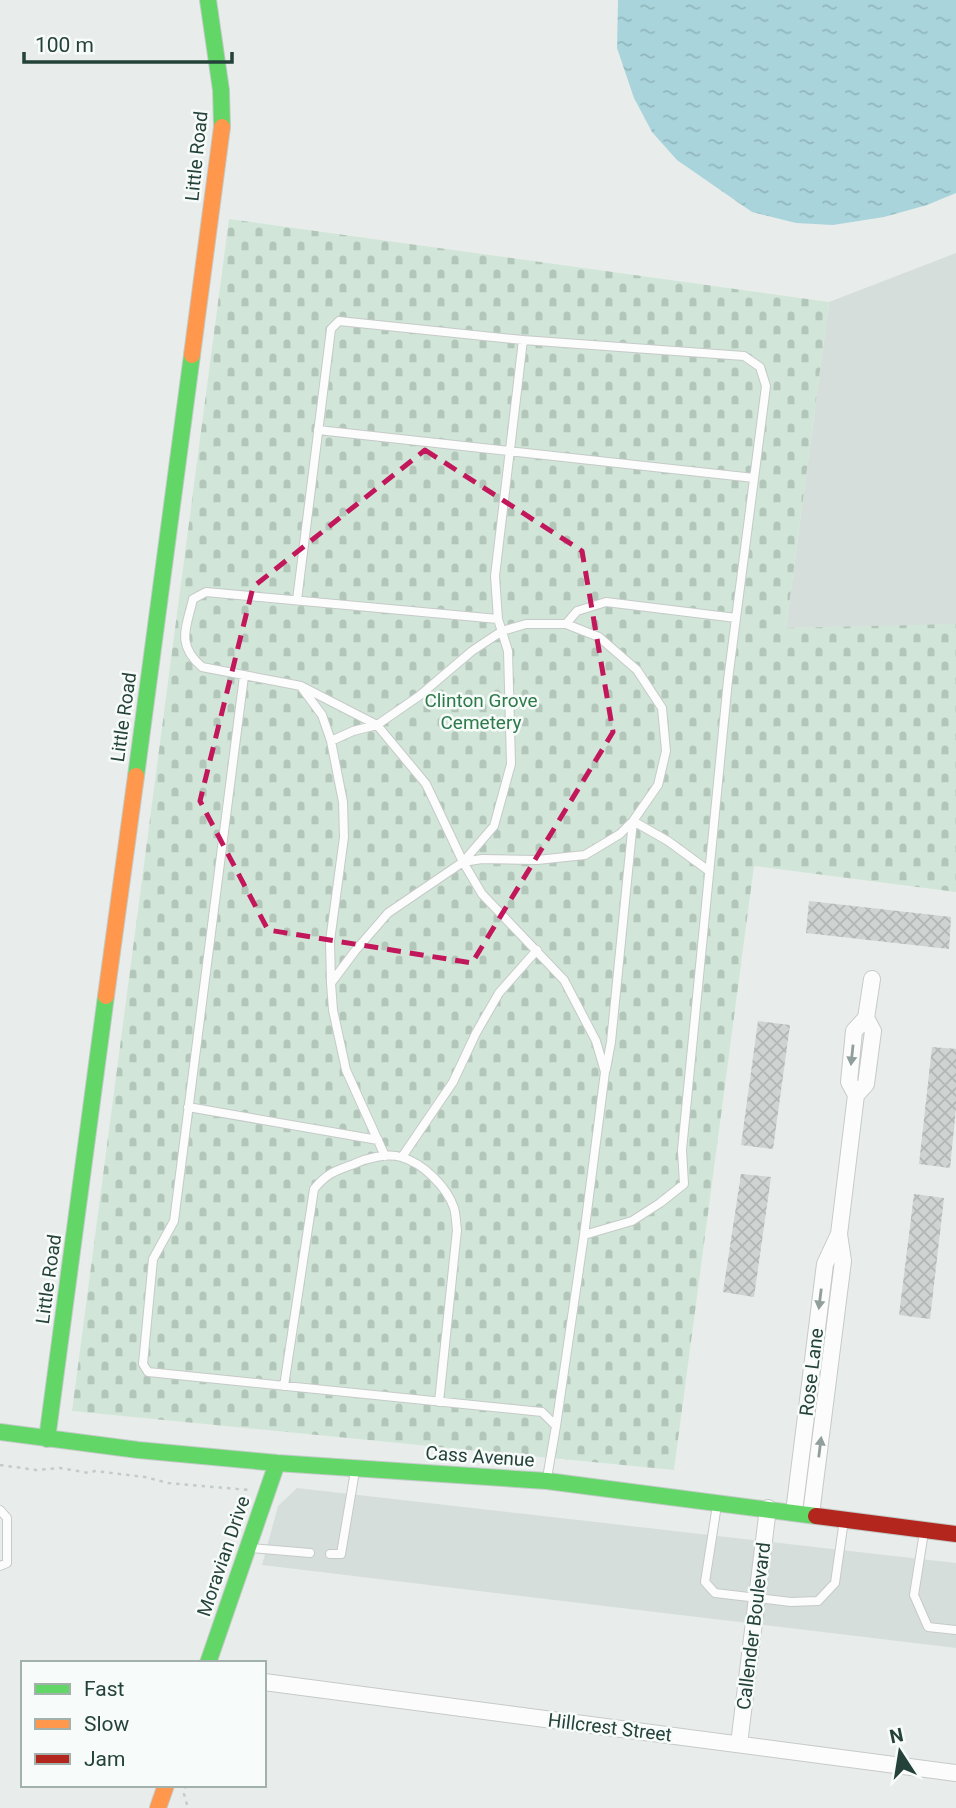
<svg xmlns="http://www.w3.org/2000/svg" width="956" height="1808" font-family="Roboto,sans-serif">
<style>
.built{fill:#d6dedb}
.cemetery{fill:url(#cemetery-stones)}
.water{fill:url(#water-ripples)}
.building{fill:url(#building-cross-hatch)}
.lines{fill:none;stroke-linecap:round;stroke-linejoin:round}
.lane-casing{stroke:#c5cac8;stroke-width:10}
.street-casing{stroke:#c5cac8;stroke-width:18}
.fast-casing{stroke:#c3cbc8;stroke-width:18}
.slow-casing{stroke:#c3cbc8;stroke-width:18}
.jam-casing{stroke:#c3cbc8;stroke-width:18}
.path{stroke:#c3ccca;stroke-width:2.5;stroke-dasharray:3.5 5;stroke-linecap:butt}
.lane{stroke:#fcfcfc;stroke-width:8}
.street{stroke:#fcfcfc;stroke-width:16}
.fast{stroke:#63d668;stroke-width:16}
.slow{stroke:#ff974d;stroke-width:16}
.jam{stroke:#b3261e;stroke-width:16}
.oneway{fill:#909f9b}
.marked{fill:none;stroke:#c2185b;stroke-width:5;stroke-dasharray:14 9;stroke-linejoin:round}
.labels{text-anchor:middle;stroke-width:5;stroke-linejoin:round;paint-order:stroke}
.street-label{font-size:19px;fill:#24423a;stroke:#f7fbf9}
.park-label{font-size:19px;fill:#2d7a4b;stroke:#f7fbf9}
</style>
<defs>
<pattern id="cemetery-stones" width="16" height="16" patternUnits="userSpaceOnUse" patternTransform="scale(1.75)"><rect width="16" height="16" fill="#d1e6d8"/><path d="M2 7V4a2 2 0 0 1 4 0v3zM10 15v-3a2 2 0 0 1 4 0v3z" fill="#b3c6ba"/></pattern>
<pattern id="water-ripples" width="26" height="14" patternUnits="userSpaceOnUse" patternTransform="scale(1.75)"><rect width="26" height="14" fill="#a9d4db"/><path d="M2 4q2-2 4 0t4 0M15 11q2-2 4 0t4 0" fill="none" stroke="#91b7bd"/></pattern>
<pattern id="building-cross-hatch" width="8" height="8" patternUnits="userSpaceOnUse" patternTransform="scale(1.75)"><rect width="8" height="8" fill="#cfd4d2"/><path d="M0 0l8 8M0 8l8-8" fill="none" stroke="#b2b7b5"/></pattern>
</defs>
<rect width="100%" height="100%" fill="#e8edeb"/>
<path class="built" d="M956 253V626L786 628 829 302Z
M297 1488 956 1563V1648L262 1565 278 1506Z"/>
<path class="cemetery" d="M229 219 829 302 786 628 956 624V892L754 866 674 1470 72 1411Z"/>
<path class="water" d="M618 0H956V193L927 205 884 217 833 225 796 223 752 212 677 160 652 132 634 98 617 48Z"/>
<path class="building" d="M809 901 951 917 949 949 806 933Z
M758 1021 790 1025 773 1149 741 1145Z
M932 1047 956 1049V1108L950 1168 919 1164Z
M741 1174 771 1177 754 1297 723 1292Z
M914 1194 944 1198 930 1319 899 1315Z"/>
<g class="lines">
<defs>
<path id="lane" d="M318 430 754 478
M297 600 331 329 339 321 523 340
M498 619 206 592 193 599C186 629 176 644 202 667L301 686 377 725 426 784 463 862 482 894 564 980 596 1041 605 1072 584 1235
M566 624 577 611 606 602 736 618
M244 676 174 1221 153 1259 143 1364 148 1372 542 1412 556 1426 547 1478
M302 688 322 715 331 741 343 802 344 837 330 941 331 983
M331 741 353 731 377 725 419 696 472 651 502 631 526 624H566L599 637 637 670 662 708 666 751 658 785 633 821 620 834 585 855 537 860 482 859 463 862
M606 1069 611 1042 633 821 668 841 709 871
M188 1107 378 1140
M385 1156 346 1070 333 1010 331 983 355 951 388 913 463 862 494 826 511 764 508 651 498 619 495 576 523 340 744 356 760 367 766 386 728 680 682 1150 684 1184 660 1203 632 1221 584 1235 556 1426
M402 1157 453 1082 476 1033 499 993 537 950
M284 1386 314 1189C327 1173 335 1171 354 1164 367 1158 387 1153 401 1157 423 1163 447 1187 454 1208 456 1215 456 1223 457 1230L439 1402
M717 1505 705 1582 715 1593 791 1602 818 1601 835 1583 844 1520
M0 1510 7 1518V1563L0 1566
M924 1532 914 1595 928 1627 956 1630
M251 1548 310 1553
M330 1554H341L355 1471"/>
<path id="street" d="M856 1095 849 1082 854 1031 866 1018 872 979
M794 1512 825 1264 839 1234
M811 1514 843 1261 839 1234 856 1095 866 1084 873 1031 866 1018
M264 1682 956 1773
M739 1744 768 1508"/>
<path id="fast" d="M208 0 221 90 222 127
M136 776 192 355
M0 1432 138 1450 277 1463 547 1481 816 1516
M47 1439 106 996
M208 1663 277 1463"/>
<path id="slow" d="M192 355 222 127
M106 996 136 776
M158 1808 166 1785"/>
<path id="jam" d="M816 1516 956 1534"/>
</defs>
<use href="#lane" class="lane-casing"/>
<use href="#street" class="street-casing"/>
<use href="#fast" class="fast-casing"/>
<use href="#slow" class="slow-casing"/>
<use href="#jam" class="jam-casing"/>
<path class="path" d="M0 1465 36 1470 60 1468 89 1473 95 1471 145 1477 168 1483 249 1490
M186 1785 184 1794 188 1808"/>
<use href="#lane" class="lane"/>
<use href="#street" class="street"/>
<use href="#fast" class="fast"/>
<use href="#slow" class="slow"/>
<use href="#jam" class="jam"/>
</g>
<defs><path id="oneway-solid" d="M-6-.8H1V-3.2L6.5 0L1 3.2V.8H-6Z" transform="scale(1.75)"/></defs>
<g class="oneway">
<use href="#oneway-solid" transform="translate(852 1055) rotate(96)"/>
<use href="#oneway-solid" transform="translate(820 1299) rotate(97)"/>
<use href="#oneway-solid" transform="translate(820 1447) rotate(-83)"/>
</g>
<path class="marked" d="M425 450 582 551 613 732 472 963 268 930 200 801 253 587Z"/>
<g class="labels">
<g class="street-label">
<text transform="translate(196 156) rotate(-84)" y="7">Little Road</text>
<text transform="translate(123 717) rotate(-82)" y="7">Little Road</text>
<text transform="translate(48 1279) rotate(-82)" y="7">Little Road</text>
<text transform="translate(811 1372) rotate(-83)" y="7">Rose Lane</text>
<text transform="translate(480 1456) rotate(4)" y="7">Cass Avenue</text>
<text transform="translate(223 1556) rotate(-71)" y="7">Moravian Drive</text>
<text transform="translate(753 1626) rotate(-83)" y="7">Callender Boulevard</text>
<text transform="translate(610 1727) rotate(7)" y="7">Hillcrest Street</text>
</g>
<g class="park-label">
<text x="481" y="707">Clinton Grove<tspan x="481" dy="22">Cemetery</tspan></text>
</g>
</g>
<rect x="21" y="1661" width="245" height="126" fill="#f7fbf9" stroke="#a3b1ad" stroke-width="2"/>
<rect x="35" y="1684" width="35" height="10" fill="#63d668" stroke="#a3b1ad" stroke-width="2"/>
<text x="84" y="1696" font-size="21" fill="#24423a">Fast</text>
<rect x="35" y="1719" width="35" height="10" fill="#ff974d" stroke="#a3b1ad" stroke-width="2"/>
<text x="84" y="1731" font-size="21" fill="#24423a">Slow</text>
<rect x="35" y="1754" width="35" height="10" fill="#b3261e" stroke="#a3b1ad" stroke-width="2"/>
<text x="84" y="1766" font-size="21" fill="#24423a">Jam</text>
<g transform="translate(900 1752) rotate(348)" stroke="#f7fbf9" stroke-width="5" paint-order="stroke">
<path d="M0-5L12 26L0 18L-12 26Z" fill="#24423a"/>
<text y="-10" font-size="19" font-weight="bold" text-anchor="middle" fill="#24423a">N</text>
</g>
<path d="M24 52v10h208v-10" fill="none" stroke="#24423a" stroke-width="3.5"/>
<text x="35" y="52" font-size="21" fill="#24423a" stroke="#f7fbf9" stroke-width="5" paint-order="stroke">100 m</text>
</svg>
